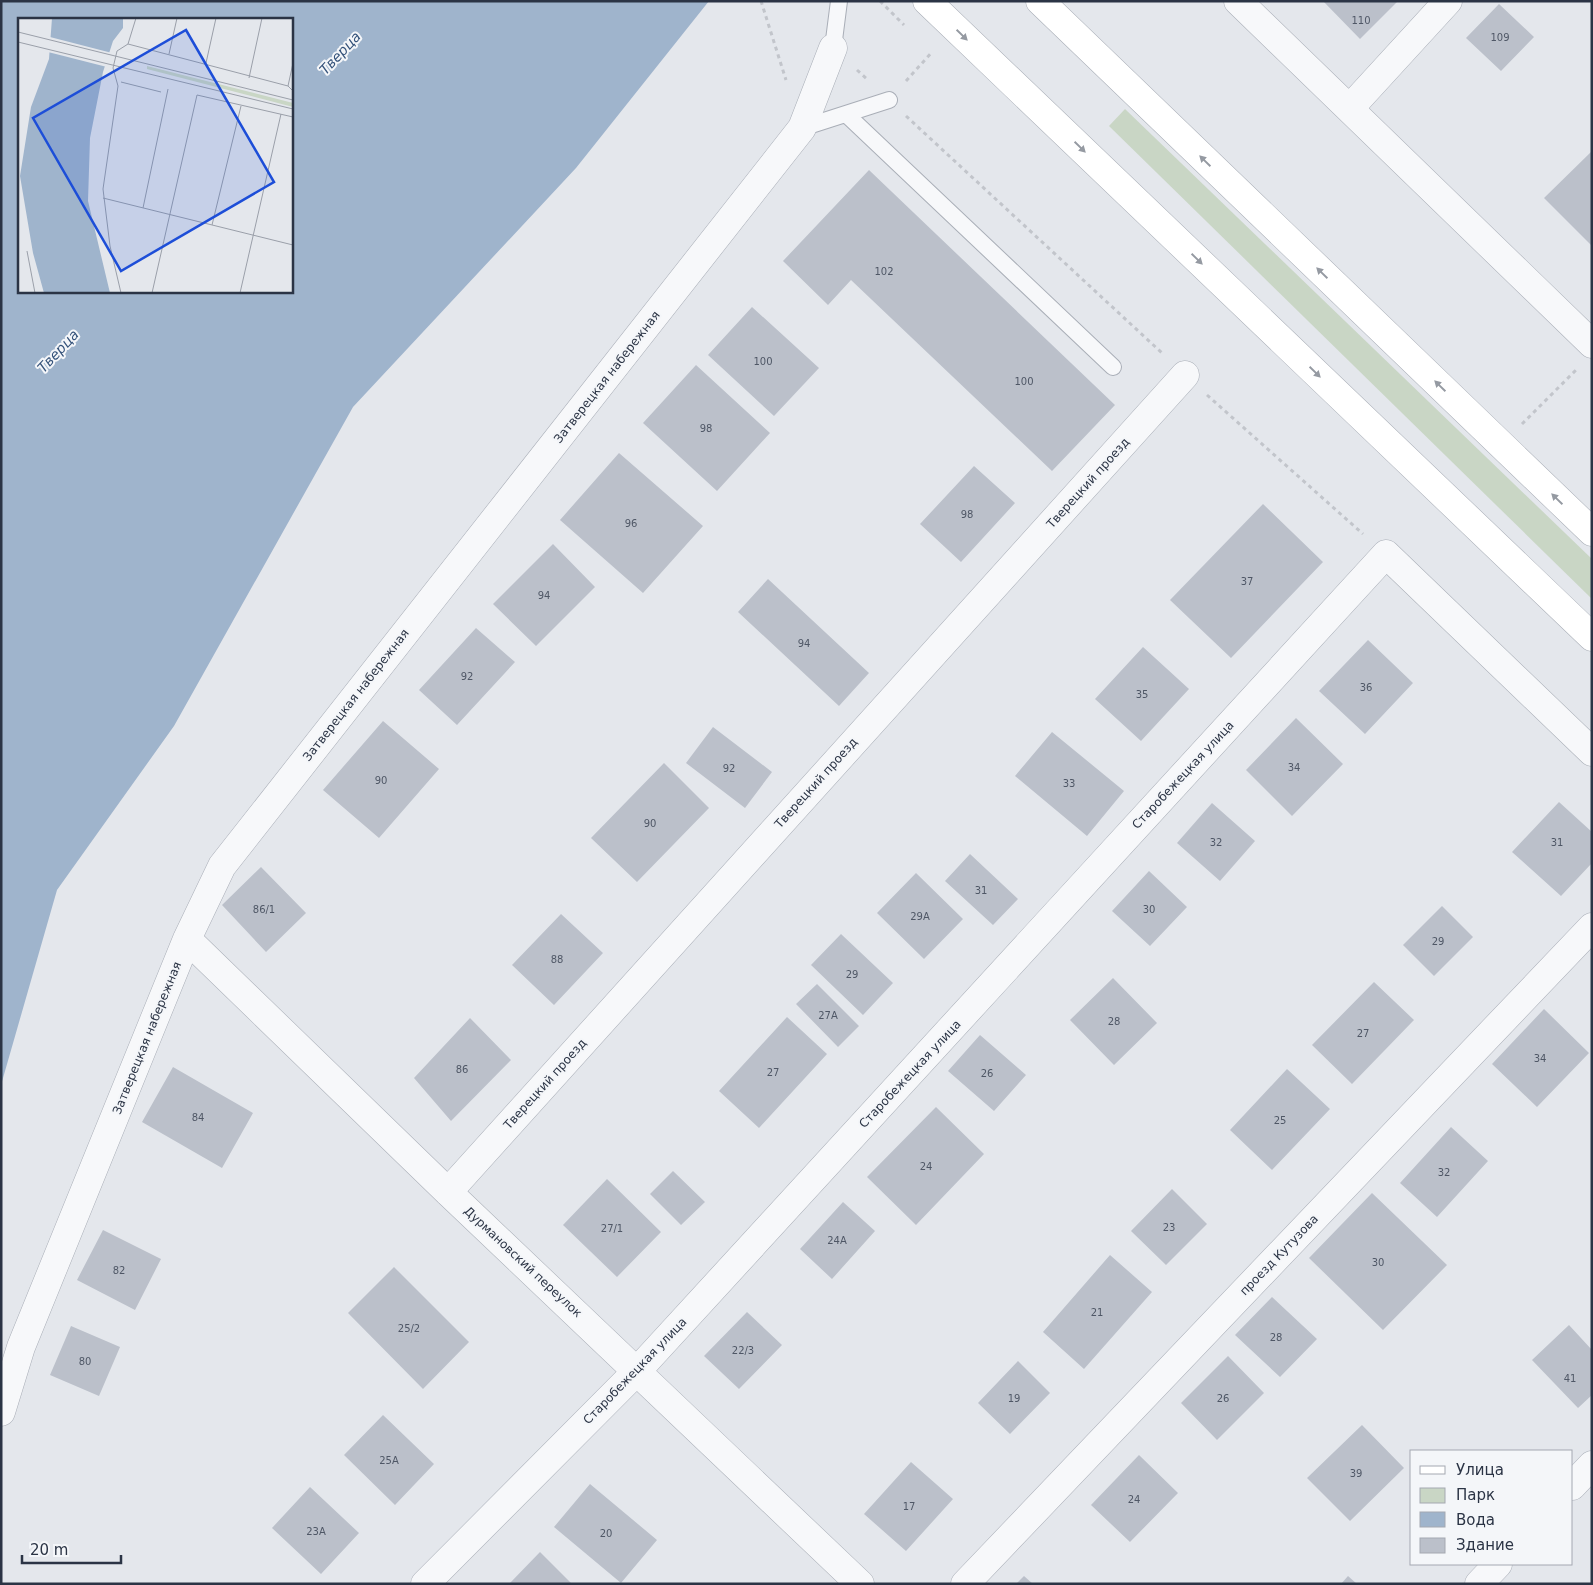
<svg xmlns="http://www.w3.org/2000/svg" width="1593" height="1585" font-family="'DejaVu Sans',sans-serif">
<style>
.green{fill:#c9d6c5}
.water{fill:#9fb4cc;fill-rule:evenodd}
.building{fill:#bbc0ca}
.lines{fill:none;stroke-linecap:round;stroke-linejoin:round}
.lane-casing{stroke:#a9aeb7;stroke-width:18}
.street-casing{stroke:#a9aeb7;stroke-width:29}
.secondary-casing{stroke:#a9aeb7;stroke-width:29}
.path{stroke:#c2c5cb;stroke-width:3;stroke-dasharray:4 4;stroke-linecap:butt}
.lane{stroke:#f7f8fa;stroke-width:16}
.street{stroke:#f7f8fa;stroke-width:28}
.secondary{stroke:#fff;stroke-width:28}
.oneway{fill:#959aa2}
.labels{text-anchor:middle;stroke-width:4;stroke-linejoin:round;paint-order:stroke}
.number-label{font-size:10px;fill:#4f5766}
.street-label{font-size:12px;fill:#2b3445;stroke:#f4f6f9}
.water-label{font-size:14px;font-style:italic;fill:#34527a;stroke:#f4f6f9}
.inset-road{fill:none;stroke:#9a9fa9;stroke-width:1}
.view{fill:#1d4ed8;fill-opacity:0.15;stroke:#1d4ed8;stroke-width:2.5}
.inset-edge{fill:none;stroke:#2b3445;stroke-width:2.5}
</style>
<rect width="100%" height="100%" fill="#e4e7ec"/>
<path class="green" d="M1125 109 1592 559V599L1109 126Z"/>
<path class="water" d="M1 1H709L576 168 353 407 174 726 57 890 1 1085ZM19 19H291V291H19Z"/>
<path class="building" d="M1323 1H1398L1360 39Z
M1499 4 1534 37 1501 71 1466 38Z
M1592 151V246L1544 198Z
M869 170 1115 405 1052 471 851 280 828 305 783 261Z
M752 307 819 368 774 416 708 355Z
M696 365 770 433 717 491 643 423Z
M619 453 703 526 643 593 560 520Z
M974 466 1015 503 961 562 920 524Z
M1263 504 1323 562 1231 658 1170 600Z
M553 544 595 587 536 646 493 604Z
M768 579 869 673 839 706 738 612Z
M476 628 515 662 457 725 419 690Z
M1368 640 1413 683 1365 734 1319 691Z
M1143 647 1189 689 1141 741 1095 699Z
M1296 718 1343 764 1292 816 1246 770Z
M383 721 439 769 379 838 323 790Z
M713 727 772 772 745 808 686 763Z
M1052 732 1124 791 1087 836 1015 776Z
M664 763 709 808 637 882 591 838Z
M1559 802 1592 832V863L1561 896 1512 852Z
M1212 803 1255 841 1220 881 1177 843Z
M970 854 1018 899 993 925 945 881Z
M261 867 306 913 266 952 222 905Z
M1149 871 1187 907 1150 946 1112 911Z
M916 873 963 919 924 959 877 913Z
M1442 906 1473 937 1434 976 1403 945Z
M561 914 603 953 554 1005 512 965Z
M841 934 893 983 863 1015 811 965Z
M1113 978 1157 1023 1114 1065 1070 1020Z
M1374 982 1414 1020 1352 1084 1312 1045Z
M817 984 859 1026 838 1047 796 1004Z
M1544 1009 1589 1053 1537 1107 1492 1064Z
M787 1017 827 1054 759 1128 719 1091Z
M470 1018 511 1060 451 1121 414 1078Z
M980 1035 1026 1075 994 1111 948 1071Z
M173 1067 253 1113 222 1168 142 1122Z
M1287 1069 1330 1109 1272 1170 1230 1130Z
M936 1107 984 1154 916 1225 867 1177Z
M1451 1127 1488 1161 1437 1217 1400 1183Z
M673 1171 705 1202 681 1225 650 1194Z
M607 1179 661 1232 617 1277 563 1225Z
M1172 1189 1207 1224 1166 1265 1131 1231Z
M1372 1193 1447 1265 1383 1330 1309 1258Z
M843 1202 875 1231 832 1279 800 1249Z
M103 1230 161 1259 135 1310 77 1280Z
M1110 1255 1152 1292 1084 1369 1043 1332Z
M394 1267 469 1342 423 1389 348 1313Z
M1272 1297 1317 1339 1280 1377 1235 1335Z
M747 1312 782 1345 739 1389 704 1356Z
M1569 1325 1592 1350V1395L1578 1408 1532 1360Z
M71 1326 120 1347 99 1396 50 1375Z
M1228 1356 1264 1393 1217 1440 1181 1403Z
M1018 1361 1050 1393 1010 1434 978 1403Z
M383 1415 434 1464 395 1505 344 1455Z
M1362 1425 1404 1468 1350 1521 1307 1478Z
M1139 1455 1178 1493 1130 1542 1091 1505Z
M911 1462 953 1499 906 1551 864 1514Z
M590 1484 657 1540 621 1583 554 1527Z
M310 1487 359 1533 321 1574 272 1528Z
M540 1552 572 1584H509Z
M1024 1576 1033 1584H1016Z
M1348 1576 1357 1584H1341Z"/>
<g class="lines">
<defs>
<path id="lane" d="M833 48 839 1
M846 114 1113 367
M802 128 889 100"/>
<path id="street" d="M1238 1 1592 344
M1350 108 1448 1
M187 939 448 1192 860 1584
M448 1192 1185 375
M1 1412 21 1347 187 939 222 866 802 128 833 48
M1572 1486 1592 1465
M425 1584 637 1371 1386 554 1592 752
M965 1584 1592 927
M1479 1584 1498 1564"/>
<path id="secondary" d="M927 1 1592 637
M1040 1 1592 532"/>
</defs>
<use href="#lane" class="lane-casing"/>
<use href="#street" class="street-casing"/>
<use href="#secondary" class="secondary-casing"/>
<path class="path" d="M761 1 786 80
M880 1 904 25
M857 70 867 79
M906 81 932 52
M906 116 1162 353
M1207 395 1363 534
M1522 424 1576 370"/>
<use href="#lane" class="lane"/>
<use href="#street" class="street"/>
<use href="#secondary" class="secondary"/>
</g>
<defs><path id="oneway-solid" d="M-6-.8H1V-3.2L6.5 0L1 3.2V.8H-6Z" transform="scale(1.25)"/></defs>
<g class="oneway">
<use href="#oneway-solid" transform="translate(962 35) rotate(44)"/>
<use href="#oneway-solid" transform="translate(1080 147) rotate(44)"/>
<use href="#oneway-solid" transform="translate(1205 161) rotate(-136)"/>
<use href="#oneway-solid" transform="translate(1197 259) rotate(44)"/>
<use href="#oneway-solid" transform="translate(1322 273) rotate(-136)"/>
<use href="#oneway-solid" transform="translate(1315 372) rotate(44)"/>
<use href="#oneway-solid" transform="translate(1440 386) rotate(-136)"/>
<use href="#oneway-solid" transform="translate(1557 499) rotate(-136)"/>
</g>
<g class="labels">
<g class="number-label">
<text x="1361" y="24">110</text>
<text x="1500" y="41">109</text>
<text x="884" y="275">102</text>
<text x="763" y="365">100</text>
<text x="1024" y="385">100</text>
<text x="706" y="432">98</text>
<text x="967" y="518">98</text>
<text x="631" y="527">96</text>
<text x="1247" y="585">37</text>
<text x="544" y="599">94</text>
<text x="804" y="647">94</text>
<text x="467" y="680">92</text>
<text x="1366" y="691">36</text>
<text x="1142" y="698">35</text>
<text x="1294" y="771">34</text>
<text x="729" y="772">92</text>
<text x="381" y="784">90</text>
<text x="1069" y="787">33</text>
<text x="650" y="827">90</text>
<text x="1216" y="846">32</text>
<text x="1557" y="846">31</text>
<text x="981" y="894">31</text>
<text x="264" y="913">86/1</text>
<text x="1149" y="913">30</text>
<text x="920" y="920">29А</text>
<text x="1438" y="945">29</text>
<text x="557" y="963">88</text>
<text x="852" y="978">29</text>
<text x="828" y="1019">27А</text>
<text x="1114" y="1025">28</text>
<text x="1363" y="1037">27</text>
<text x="1540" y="1062">34</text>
<text x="462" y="1073">86</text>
<text x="773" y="1076">27</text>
<text x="987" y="1077">26</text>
<text x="198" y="1121">84</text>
<text x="1280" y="1124">25</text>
<text x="926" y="1170">24</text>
<text x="1444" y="1176">32</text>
<text x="1169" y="1231">23</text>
<text x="612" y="1232">27/1</text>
<text x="837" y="1244">24А</text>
<text x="1378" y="1266">30</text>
<text x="119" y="1274">82</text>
<text x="1097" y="1316">21</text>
<text x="409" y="1332">25/2</text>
<text x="1276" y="1341">28</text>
<text x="743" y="1354">22/3</text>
<text x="85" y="1365">80</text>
<text x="1570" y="1382">41</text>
<text x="1014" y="1402">19</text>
<text x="1223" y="1402">26</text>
<text x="389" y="1464">25А</text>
<text x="1356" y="1477">39</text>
<text x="1134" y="1503">24</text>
<text x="909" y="1510">17</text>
<text x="316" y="1535">23А</text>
<text x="606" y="1537">20</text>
</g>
<g class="street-label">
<text transform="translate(607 377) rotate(-52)" y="4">Затверецкая набережная</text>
<text transform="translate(1088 483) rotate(-48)" y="4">Тверецкий проезд</text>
<text transform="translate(356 695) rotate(-52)" y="4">Затверецкая набережная</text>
<text transform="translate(1183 775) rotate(-47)" y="4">Старобежецкая улица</text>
<text transform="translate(816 783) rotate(-48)" y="4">Тверецкий проезд</text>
<text transform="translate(147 1038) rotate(-68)" y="4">Затверецкая набережная</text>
<text transform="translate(910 1074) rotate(-47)" y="4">Старобежецкая улица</text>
<text transform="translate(545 1084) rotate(-48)" y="4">Тверецкий проезд</text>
<text transform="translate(1279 1255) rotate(-46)" y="4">проезд Кутузова</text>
<text transform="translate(523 1262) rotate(43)" y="4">Дурмановский переулок</text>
<text transform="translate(635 1371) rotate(-46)" y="4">Старобежецкая улица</text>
</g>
<g class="water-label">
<text transform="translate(340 53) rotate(-47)" y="5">Тверца</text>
<text transform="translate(58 351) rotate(-47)" y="5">Тверца</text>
</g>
</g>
<g transform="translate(18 18)">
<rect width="275" height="275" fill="#e4e7ec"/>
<path d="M129 48 275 85V89L129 51Z" fill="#c9d6c5"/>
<path d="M34 0H105V10L95 23 85 54 72 120 70 183 92 275H26L15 235 2 158 13 89 31 41Z" fill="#9fb4cc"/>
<path d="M32 19 94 35 89 49 30 34Z" fill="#e4e7ec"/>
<path class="inset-road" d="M0 14 275 82M0 24 275 91M110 26 118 0M151 36 159 0M188 45 198 0M231 60 244 0M103 64 143 74M270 68 275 45M85 180 275 227M125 190 150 71M194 207 223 88M9 233 17 275M103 275 92 228 85 171 100 68 95 50 99 33 110 26 270 68 275 73M134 275 179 77 275 99M222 275 263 96"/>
<path class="view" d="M168 12 256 164 103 253 15 100Z"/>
<rect width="275" height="275" class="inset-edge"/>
</g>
<rect width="1593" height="1585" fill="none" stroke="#2b3445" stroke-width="5"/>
<rect x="1410" y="1450" width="162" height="115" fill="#f4f6f9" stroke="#a4a8b1"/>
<rect x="1420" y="1466" width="25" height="8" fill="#ffffff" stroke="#a4a8b1"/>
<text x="1456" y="1475" font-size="15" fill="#2b3445">Улица</text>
<rect x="1420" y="1488" width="25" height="15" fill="#c9d6c5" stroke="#a4a8b1"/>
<text x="1456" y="1500" font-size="15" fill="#2b3445">Парк</text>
<rect x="1420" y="1512" width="25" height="15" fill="#9fb4cc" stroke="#a4a8b1"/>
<text x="1456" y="1525" font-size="15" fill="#2b3445">Вода</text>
<rect x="1420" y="1538" width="25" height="15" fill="#bbc0ca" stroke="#a4a8b1"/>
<text x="1456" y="1550" font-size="15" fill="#2b3445">Здание</text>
<path d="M22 1555v8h99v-8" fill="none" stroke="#2b3445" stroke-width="2.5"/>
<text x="30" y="1555" font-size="15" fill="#2b3445" stroke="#f4f6f9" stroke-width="4" paint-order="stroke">20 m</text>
</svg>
